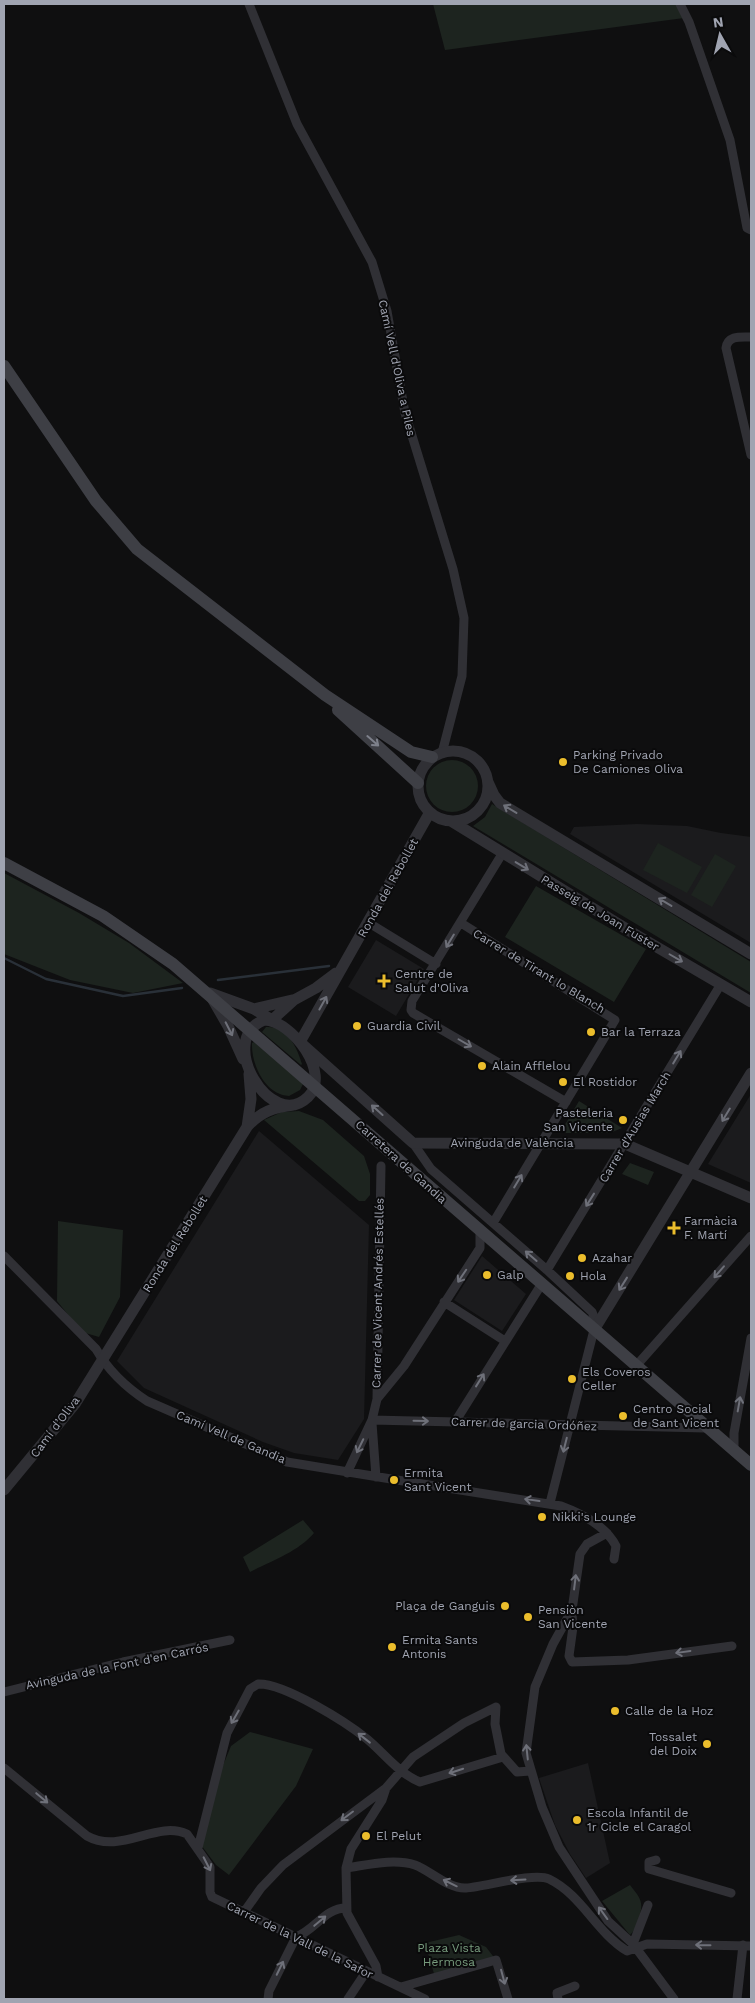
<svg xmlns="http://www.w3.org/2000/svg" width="755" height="2003" font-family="'Work Sans',sans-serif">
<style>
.built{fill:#1b1b1d}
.green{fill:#1d241f}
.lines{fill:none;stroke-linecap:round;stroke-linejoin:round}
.stream{stroke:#293038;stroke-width:2.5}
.minor{stroke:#303035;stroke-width:9}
.tertiary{stroke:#303035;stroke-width:11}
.secondary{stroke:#3e3f45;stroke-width:12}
.oneway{stroke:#7e818b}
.oneway2{stroke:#6e7079}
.poi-dot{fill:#ebbd2c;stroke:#0a0a0b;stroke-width:2}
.labels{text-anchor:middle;stroke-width:4;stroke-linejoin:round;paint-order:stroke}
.street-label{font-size:12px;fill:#a0a4b1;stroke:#0a0a0b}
.poi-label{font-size:12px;fill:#a0a4b1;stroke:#0a0a0b;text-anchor:start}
.park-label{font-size:12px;fill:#779b7d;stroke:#0a0a0b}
</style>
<rect width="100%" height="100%" fill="#0f0f10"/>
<path class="built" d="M637 824 687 826 721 833 751 837V943L570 834 574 827Z
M376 940 424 969 396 1016 348 987Z
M751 1094V1183L708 1164Z
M259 1131 369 1225 364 1419 338 1460 294 1453 263 1442 144 1388 117 1361Z
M482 1256 526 1294 502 1331 454 1300Z
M588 1763 610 1863 586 1878 570 1854 555 1825 539 1778Z"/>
<path class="green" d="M433 4H677L684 18 445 50Z
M426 786a26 26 0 1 1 52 0a26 26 0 1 1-52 0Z
M492 804 751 962V993L473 826 485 817Z
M658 843 702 867 687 893 643 870Z
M715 854 736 866 712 907 691 895Z
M4 873 79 913 129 943 183 983 133 993 70 980 4 954Z
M536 886 646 949 614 1002 505 937Z
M266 1027C287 1026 297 1047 302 1064L301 1065 262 1032Z
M254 1042 303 1084 300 1090 289 1096C265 1095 251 1064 252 1043Z
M579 1101 622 1128 610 1133H564L563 1128Z
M299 1111 323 1120 364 1156 370 1174V1195L365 1201H359L264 1120 282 1112Z
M630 1163 654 1172 648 1185 622 1174Z
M58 1221 123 1230 120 1297 99 1337 82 1332 57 1301Z
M303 1520 314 1533C298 1552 271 1561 250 1572L243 1557Z
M250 1732 313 1749 296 1786 229 1875 216 1865 201 1845 219 1775 231 1746Z
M630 1885C642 1900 644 1903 638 1921 636 1927 634 1931 630 1935L602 1901Z
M459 1935 486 1947 496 1960 435 1977 425 1943Z"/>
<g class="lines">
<path class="stream" d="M4 958 46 979 123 996 182 988
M218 980 329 966"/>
<path class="minor" d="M249 4 297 124 372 262 387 311 405 413 453 569 464 618 462 676 442 753
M680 4 689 22 730 140 747 228 751 230
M751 337C741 337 728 335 726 348L751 455
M502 854 412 1001 411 1010 413 1013 566 1102
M369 923 436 964
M461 923 615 1020 493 1223
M413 1143 431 1169 547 1270 592 1312 596 1322 550 1503
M4 1256 96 1349C108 1370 127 1388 147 1401L287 1462 391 1479
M547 1270 721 984
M444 1302 505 1341
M636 1366 751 1236
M377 1399 404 1366 480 1248V1232
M372 1420 705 1428
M455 1422 541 1285
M372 1423 376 1477
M734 1452V1433L751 1338
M347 1473 372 1420 377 1399 381 1166
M397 1480 561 1506C582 1514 605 1525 616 1546L614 1559
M607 1533 587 1544 580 1554 572 1610 553 1644 535 1687 526 1753 542 1807 559 1847 608 1921 633 1944 674 1999
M572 1613 573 1627 569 1656 572 1662 628 1660 732 1646
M4 1692 123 1662 230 1640
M496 1707 495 1724 501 1754 517 1772 530 1771
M4 1768 87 1836C121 1855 156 1820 187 1834L210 1867V1892L212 1897 425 1999
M198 1848 227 1733 250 1689 258 1684C284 1683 346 1722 367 1739 384 1753 398 1773 420 1782L503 1757
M656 1860 649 1862V1869L731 1893
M346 1868C367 1865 394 1858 415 1865 431 1871 448 1889 466 1888 484 1887 534 1872 549 1879 582 1895 596 1932 627 1951L647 1944 751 1946
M244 1912 261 1888 283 1865 386 1788 413 1757 464 1723 496 1707
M633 1944 648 1905
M378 1977 376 1966 347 1913 346 1868 351 1849 382 1800 386 1788
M401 1987 496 1960 508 1999
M268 1999 269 1991 296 1937C315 1930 325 1908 346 1908
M348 1999 366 1972
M558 1999 557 1993 575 1986
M737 1999 743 1945"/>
<path class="tertiary" d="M418 786a35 35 0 1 1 70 0a35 35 0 1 1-70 0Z
M488 782 494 795 500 803 751 954
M430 812 300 1042 413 1143 625 1144 751 1198
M451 821 638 936 751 1002
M210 993 254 1009 272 1020 294 1000 316 988 336 973
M213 1000 228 1026 243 1059
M254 1009 292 1000
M264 1020C292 1020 332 1074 308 1097 271 1133 215 1039 264 1020Z
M247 1127 251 1099 249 1074
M594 1330 751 1073
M4 1490 75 1404 247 1127C260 1112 274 1107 294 1105"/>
<path class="secondary" d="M4 366 96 501 137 549 325 695 411 752 432 757
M338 710 418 783
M4 863 103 916 173 964 751 1465"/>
</g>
<defs><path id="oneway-shaft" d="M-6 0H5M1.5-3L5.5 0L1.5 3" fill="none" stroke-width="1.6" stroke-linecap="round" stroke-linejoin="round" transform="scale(1.25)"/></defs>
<use class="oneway" href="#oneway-shaft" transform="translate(373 741) rotate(41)"/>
<g class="oneway2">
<use href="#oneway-shaft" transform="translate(510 809) rotate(-149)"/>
<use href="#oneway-shaft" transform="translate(522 866) rotate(31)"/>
<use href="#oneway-shaft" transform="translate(665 902) rotate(-149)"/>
<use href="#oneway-shaft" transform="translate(450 941) rotate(121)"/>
<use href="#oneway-shaft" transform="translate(676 958) rotate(30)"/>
<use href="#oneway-shaft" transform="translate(323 1003) rotate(-61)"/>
<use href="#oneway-shaft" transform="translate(229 1029) rotate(63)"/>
<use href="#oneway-shaft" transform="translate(465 1043) rotate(30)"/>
<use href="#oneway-shaft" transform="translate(677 1057) rotate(-59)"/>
<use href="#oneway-shaft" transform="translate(377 1110) rotate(-138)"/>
<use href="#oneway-shaft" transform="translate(726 1115) rotate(121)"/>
<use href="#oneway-shaft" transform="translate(518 1181) rotate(-59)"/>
<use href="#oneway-shaft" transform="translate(590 1200) rotate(122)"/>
<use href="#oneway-shaft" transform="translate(531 1256) rotate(-139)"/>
<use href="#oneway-shaft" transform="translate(719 1272) rotate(131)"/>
<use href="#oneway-shaft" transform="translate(462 1276) rotate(124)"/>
<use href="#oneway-shaft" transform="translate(623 1284) rotate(122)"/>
<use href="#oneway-shaft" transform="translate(480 1380) rotate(-58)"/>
<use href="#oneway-shaft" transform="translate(739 1404) rotate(-80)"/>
<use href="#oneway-shaft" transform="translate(421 1421) rotate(1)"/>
<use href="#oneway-shaft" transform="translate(565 1445) rotate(104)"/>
<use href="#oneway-shaft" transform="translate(360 1446) rotate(116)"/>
<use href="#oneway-shaft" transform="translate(532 1500) rotate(-172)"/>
<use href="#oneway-shaft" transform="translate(575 1582) rotate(-83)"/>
<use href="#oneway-shaft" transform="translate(683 1652) rotate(172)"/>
<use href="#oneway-shaft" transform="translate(235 1717) rotate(120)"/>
<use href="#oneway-shaft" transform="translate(364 1738) rotate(-142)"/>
<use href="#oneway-shaft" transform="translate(527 1752) rotate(-96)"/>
<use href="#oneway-shaft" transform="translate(456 1771) rotate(162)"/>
<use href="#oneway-shaft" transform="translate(42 1798) rotate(40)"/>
<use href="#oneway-shaft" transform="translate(347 1816) rotate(143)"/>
<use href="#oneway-shaft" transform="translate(207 1864) rotate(63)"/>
<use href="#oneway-shaft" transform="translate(518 1880) rotate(177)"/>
<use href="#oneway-shaft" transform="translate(450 1883) rotate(-154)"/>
<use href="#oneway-shaft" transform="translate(603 1913) rotate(-126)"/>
<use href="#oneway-shaft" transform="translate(320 1921) rotate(-40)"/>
<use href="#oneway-shaft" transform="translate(703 1945) rotate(-179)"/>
<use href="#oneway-shaft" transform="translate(280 1968) rotate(-64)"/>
<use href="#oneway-shaft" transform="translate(503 1977) rotate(75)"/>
</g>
<g class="poi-dot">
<circle cx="563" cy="762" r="5"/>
<path d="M381.5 973.5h5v5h5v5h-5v5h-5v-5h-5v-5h5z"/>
<circle cx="357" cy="1026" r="5"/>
<circle cx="591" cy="1032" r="5"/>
<circle cx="482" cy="1066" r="5"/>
<circle cx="563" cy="1082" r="5"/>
<circle cx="623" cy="1120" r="5"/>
<path d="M671.5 1220.5h5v5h5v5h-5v5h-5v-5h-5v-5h5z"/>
<circle cx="582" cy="1258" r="5"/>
<circle cx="487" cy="1275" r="5"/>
<circle cx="570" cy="1276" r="5"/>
<circle cx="572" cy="1379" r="5"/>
<circle cx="623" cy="1416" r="5"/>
<circle cx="394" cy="1480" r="5"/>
<circle cx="542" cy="1517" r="5"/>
<circle cx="505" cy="1606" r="5"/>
<circle cx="528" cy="1617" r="5"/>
<circle cx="392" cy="1647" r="5"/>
<circle cx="615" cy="1711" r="5"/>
<circle cx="707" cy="1744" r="5"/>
<circle cx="577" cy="1820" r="5"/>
<circle cx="366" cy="1836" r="5"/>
</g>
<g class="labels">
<g class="street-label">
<text transform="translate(397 368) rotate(78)" y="4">Camí Vell d'Oliva a Piles</text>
<text transform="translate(388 888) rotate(-61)" y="4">Ronda del Rebollet</text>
<text transform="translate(600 913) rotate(31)" y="4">Passeig de Joan Fuster</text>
<text transform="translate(539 971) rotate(31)" y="4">Carrer de Tirant lo Blanch</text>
<text transform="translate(635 1127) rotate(-59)" y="4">Carrer d'Ausias March</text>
<text x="512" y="1147">Avinguda de València</text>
<text transform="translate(401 1162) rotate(42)" y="4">Carretera de Gandia</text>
<text transform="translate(175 1244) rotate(-58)" y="4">Ronda del Rebollet</text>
<text transform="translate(378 1293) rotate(-89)" y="4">Carrer de Vicent Andrés Estellés</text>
<text transform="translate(524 1424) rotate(2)" y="4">Carrer de garcia Ordóñez</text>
<text transform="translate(55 1427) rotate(-53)" y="4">Camí d’Oliva</text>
<text transform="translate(231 1437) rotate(23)" y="4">Camí Vell de Gandia</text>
<text transform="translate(117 1666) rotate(-12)" y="4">Avinguda de la Font d'en Carrós</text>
<text transform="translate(300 1940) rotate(26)" y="4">Carrer de la Vall de la Safor</text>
</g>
<g class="poi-label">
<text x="573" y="759">Parking Privado<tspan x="573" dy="14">De Camiones Oliva</tspan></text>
<text x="395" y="978">Centre de<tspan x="395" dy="14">Salut d'Oliva</tspan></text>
<text x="367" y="1030">Guardia Civil</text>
<text x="601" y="1036">Bar la Terraza</text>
<text x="492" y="1070">Alain Afflelou</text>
<text x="573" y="1086">El Rostidor</text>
<text x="613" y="1117" text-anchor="end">Pasteleria<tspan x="613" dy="14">San Vicente</tspan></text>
<text x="684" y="1225">Farmàcia<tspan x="684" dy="14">F. Martí</tspan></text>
<text x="592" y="1262">Azahar</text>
<text x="497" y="1279">Galp</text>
<text x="580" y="1280">Hola</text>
<text x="582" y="1376">Els Coveros<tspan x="582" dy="14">Celler</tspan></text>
<text x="633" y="1413">Centro Social<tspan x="633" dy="14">de Sant Vicent</tspan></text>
<text x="404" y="1477">Ermita<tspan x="404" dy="14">Sant Vicent</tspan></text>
<text x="552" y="1521">Nikki's Lounge</text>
<text x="495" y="1610" text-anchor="end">Plaça de Ganguis</text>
<text x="538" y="1614">Pensiòn<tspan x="538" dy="14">San Vicente</tspan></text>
<text x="402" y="1644">Ermita Sants<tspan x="402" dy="14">Antonis</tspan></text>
<text x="625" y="1715">Calle de la Hoz</text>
<text x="697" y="1741" text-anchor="end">Tossalet<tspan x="697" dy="14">del Doix</tspan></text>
<text x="587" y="1817">Escola Infantil de<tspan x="587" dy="14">1r Cicle el Caragol</tspan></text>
<text x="376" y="1840">El Pelut</text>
</g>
<g class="park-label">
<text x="449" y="1952">Plaza Vista<tspan x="449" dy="14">Hermosa</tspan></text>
</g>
</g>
<rect width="755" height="2003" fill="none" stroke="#a0a4b1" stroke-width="10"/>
<g transform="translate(720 35) rotate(352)" stroke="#0a0a0b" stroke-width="4" paint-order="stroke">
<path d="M0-4L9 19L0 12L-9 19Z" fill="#a0a4b1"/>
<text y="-8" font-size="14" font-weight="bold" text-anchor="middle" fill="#a0a4b1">N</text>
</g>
</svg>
